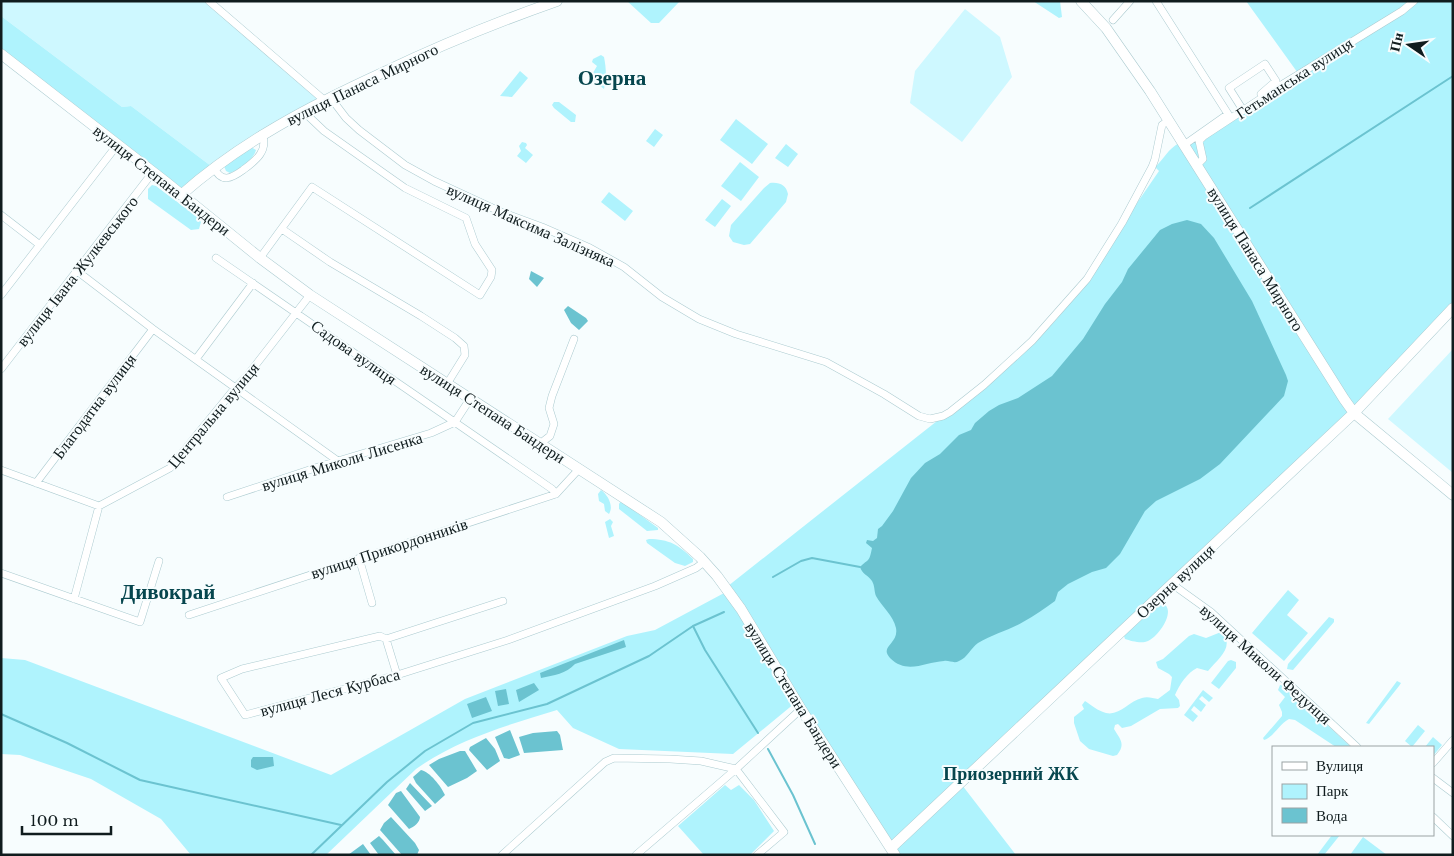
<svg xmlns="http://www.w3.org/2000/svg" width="1454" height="856" font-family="'Libre Baskerville',serif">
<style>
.built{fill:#cef8ff}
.green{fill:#aff3fd}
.water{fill:#6bc3d0}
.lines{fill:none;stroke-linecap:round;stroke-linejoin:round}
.stream{stroke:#6bc3d0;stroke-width:2}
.street-casing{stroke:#accbd0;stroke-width:8}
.secondary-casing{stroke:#accbd0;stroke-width:11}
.street{stroke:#fff;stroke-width:7}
.secondary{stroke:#fff;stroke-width:10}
.labels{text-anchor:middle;stroke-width:4;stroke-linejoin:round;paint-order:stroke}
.street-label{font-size:16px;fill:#101c1e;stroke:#f7fdfe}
.neighbourhood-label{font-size:18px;font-weight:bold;fill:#06464e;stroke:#f7fdfe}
.district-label{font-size:21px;font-weight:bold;fill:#06464e;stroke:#f7fdfe}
</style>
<rect width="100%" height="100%" fill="#f7fdfe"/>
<path class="built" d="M1 1H205L319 99 211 166 131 106 122 107 1 16Z
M965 9 1000 37 1012 77 962 142 910 103 915 71Z
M1453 349V473L1388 419Z"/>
<path class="green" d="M627 1H680L659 23H651Z
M1033 1H1060L1062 17 1059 18Z
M1246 1H1453V304L1354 408 1188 146 1300 76Z
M1 16 122 107 131 106 211 166 181 191 1 53Z
M601 55 604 57C606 67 607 79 604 89L590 78 597 66 592 62 593 59Z
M520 71 528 78 512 97 500 96Z
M554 102H559L576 115 575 122H571L554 108 552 105Z
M736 119 768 144 752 164 720 140Z
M655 129 663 135 654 147 646 141Z
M522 142 526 143 527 145 525 148 533 155 526 163 517 156 521 151 519 146Z
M1179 143 1350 412 892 844 728 586 937 421 959 409 986 387 1034 343 1055 321 1089 281 1137 203 1159 171 1155 167C1164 159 1168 149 1179 143Z
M786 144 798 154 788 167 775 158Z
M251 147 256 150C254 159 239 170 230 173L226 171 224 166Z
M740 162 759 177 741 201 721 186Z
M770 183C780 182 786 185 788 194L786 202 750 244 744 245 733 242 729 236 731 225 764 188Z
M152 185 156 186 196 216 201 222 199 229 191 230 148 199V189Z
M609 192 633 211 625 221 601 202Z
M722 199 731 206 715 227 705 220Z
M601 490C608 495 614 506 609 514L605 511 604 504 599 501 598 494Z
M621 501 658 528V530L647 531 619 509V504Z
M610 519 613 522 611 526 614 536 609 538 605 522Z
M649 539C669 539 679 545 693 559V562L685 566 675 563 647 543 646 540Z
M1288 590 1299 600 1287 615 1308 633 1284 661 1252 633Z
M726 592 795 703 733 754 619 749 573 728 557 710C508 725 458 739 416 769L326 855H191L161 819 91 779 20 755 1 754V658L25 660 331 775 465 699 627 636 655 630Z
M1159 602C1180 606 1159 637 1148 641 1142 644 1131 641 1125 639L1124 636Z
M1329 617 1334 619V622L1293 670 1287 669 1288 664Z
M1221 632C1236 646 1218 659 1208 671L1197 668C1188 672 1179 685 1175 695L1179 700 1180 706 1178 708 1160 709 1131 726 1122 728 1118 724 1115 725 1114 729C1120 739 1126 744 1117 755L1113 756 1089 749 1080 741 1074 723V717L1084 709 1082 705 1085 701C1091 705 1098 711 1106 713 1120 716 1129 701 1142 698 1147 696 1153 698 1158 699L1170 690 1172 677 1169 674 1158 668 1156 662 1163 659 1189 636 1194 634 1206 638Z
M1231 660 1236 662V668L1219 689 1211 683 1228 661Z
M1397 681 1401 683 1399 686 1369 724 1366 723Z
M1280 685 1285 686 1351 747H1336L1295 720 1289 719C1279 724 1274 737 1264 740L1263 738 1282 716V712L1279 705 1285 697 1278 690Z
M1203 690 1213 698 1209 702 1202 696 1199 699 1206 705 1201 712 1194 706 1191 710 1198 716 1193 722 1184 715Z
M1418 725 1425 731 1412 747 1405 741Z
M1433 737 1442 745 1433 756V747H1425Z
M725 785 731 790 739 785 754 800 774 831 750 855H704L678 826Z
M962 785 1016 855H898L895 849Z
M1332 835H1340L1324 855H1317Z
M1363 837 1387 855H1350Z"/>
<path class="water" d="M1187 220 1201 224 1214 238 1252 301 1286 375 1288 381 1284 396 1220 464 1200 479 1156 501 1145 511 1120 554 1106 568 1092 572 1068 584 1058 592 1055 601C1045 608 1034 616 1023 622 1009 630 993 634 978 643 971 648 967 658 959 661 954 664 949 660 944 661 925 662 907 675 890 658 879 646 899 644 896 628 893 615 882 607 876 596 874 591 875 586 872 581 868 575 862 574 860 567 869 558 869 563 872 548L866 543 867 540 873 541 877 538 878 529 882 526 893 511 911 478 925 463 940 454 959 435 971 430 975 423 989 411 999 405 1018 398 1052 376 1083 339 1105 304 1122 282 1128 269 1160 230 1172 224Z
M531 271 544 278 537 287 529 279Z
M568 306 586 318 588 321 579 330 571 323 564 310Z
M624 640 626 647 575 664C566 674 554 675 541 678L540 673Z
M534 683 539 690 519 702 516 690Z
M506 689 509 704 498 706 495 691Z
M486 697 492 711 472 718 467 704Z
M510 730 520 755 509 759 504 758 495 737Z
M557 731 560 735 563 750 524 753 519 737 533 733Z
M486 738 495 749 500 761 487 770 469 750 470 747Z
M460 751H465L477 771 467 778 448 787 429 765 439 759Z
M253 757H273L274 766 257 770 251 767V760Z
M421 770C430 772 441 786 445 795L435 804 416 783 413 777Z
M410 783 432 806 425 811 406 789Z
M401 791 420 817C420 822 414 827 409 829L388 805 396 793Z
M391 817 415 843 419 850 417 855H402L380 830 384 823Z
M379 836 383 840 396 855H379L370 843Z
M363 844 371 855H348Z"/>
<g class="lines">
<path class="stream" d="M1250 208 1453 76
M773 577 801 561 812 558 860 567
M693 626 705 650 758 733
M1 714 67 743 140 780 341 825
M768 749 793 795 815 844
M311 855 387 782 425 751 473 723 547 704 649 656 693 626 724 612"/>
<defs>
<path id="street" d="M209 1 324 100
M1156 1 1228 114 1184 145
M1113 20 1130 1
M330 97 346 118 359 130 405 165 434 181 501 212 542 227 590 248 624 267 662 297 699 319 736 334 826 362 884 394 919 416 930 419 943 416 950 412 984 385 1032 341 1087 279 1122 223 1152 167 1155 159 1162 125 1169 120
M1241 107 1229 88 1265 64 1276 81 1261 94
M1197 165 1203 159 1199 141 1204 136 1283 84 1402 11 1414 1
M214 167C221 184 232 178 243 170 255 161 269 151 262 134
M1 215 40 245
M282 229 330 262 421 316 455 338 464 346 465 355 447 384
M216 258 552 489 556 494
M260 258 312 187 480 295 491 277 492 270 475 244 466 218 405 188 324 131 303 111
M77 271 153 329 338 461
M1 295 118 144
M196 359 253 283
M1 369 153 172
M455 422 470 399
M541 443 550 436 554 424 549 408 552 396 574 339
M1 470 99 506
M36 483 153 329
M227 497 321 466 431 433 455 422
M359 558 372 603
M1 573 140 622 159 561
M1172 584 1211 612 1357 747
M74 599 99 506 170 468 235 388 247 376 310 295
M503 601 386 639 380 636 242 669 221 678 245 715 397 675 508 640 655 586 696 568 704 562
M189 615 556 494 579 469
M386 639 397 675
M1433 763 1453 740
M736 769 784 832 757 855
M1433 778 1453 793
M1433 817 1453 836
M502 855 605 762 614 758 670 759 701 761 736 769
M636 855 736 769 801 709"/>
<path id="secondary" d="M1081 1 1106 28 1150 91 1344 399 1354 413 1453 495
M1 54 166 182 260 258 310 295 661 522 700 557 717 576 741 609 801 709 895 855
M181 195C241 142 310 106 382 73 439 46 497 22 557 1
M891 848 1354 413 1453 308"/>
</defs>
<use href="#street" class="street-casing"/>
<use href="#secondary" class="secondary-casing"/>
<use href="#street" class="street"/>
<use href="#secondary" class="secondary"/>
</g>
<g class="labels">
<g class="street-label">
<text transform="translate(1294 78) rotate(-33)" y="6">Гетьманська вулиця</text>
<text transform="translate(362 84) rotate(-26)" y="6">вулиця Панаса Мирного</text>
<text transform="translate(162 180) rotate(38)" y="6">вулиця Степана Бандери</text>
<text transform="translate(531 225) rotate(24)" y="6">вулиця Максима Залізняка</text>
<text transform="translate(1256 259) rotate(58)" y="6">вулиця Панаса Мирного</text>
<text transform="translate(77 271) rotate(-52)" y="6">вулиця Івана Жулкевського</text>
<text transform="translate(354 352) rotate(35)" y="6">Садова вулиця</text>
<text transform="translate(94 406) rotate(-53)" y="6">Благодатна вулиця</text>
<text transform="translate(493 413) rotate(33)" y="6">вулиця Степана Бандери</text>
<text transform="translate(213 415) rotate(-50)" y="6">Центральна вулиця</text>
<text transform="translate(342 461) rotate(-17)" y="6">вулиця Миколи Лисенка</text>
<text transform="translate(389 548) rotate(-18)" y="6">вулиця Прикордонників</text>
<text transform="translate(1175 581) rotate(-43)" y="6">Озерна вулиця</text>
<text transform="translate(1266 664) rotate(42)" y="6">вулиця Миколи Федунця</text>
<text transform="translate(330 692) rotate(-15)" y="6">вулиця Леся Курбаса</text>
<text transform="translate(794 695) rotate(58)" y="6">вулиця Степана Бандери</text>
</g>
<g class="neighbourhood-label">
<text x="1011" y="780">Приозерний ЖК</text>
</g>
<g class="district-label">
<text x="612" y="85">Озерна</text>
<text x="168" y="599">Дивокрай</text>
</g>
</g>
<rect width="1454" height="856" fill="none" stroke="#101c1e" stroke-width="5"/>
<rect x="1272" y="746" width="162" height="90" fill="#f7fdfe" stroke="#9ba3a4"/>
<rect x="1282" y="762" width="25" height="8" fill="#ffffff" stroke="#9ba3a4"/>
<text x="1316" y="771" font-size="15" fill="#101c1e">Вулиця</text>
<rect x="1282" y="784" width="25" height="15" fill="#aff3fd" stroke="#9ba3a4"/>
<text x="1316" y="796" font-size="15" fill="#101c1e">Парк</text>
<rect x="1282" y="808" width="25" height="15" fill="#6bc3d0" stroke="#9ba3a4"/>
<text x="1316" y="821" font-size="15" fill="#101c1e">Вода</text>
<g transform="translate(1409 45) rotate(283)" stroke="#f7fdfe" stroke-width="4" paint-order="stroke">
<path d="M0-4L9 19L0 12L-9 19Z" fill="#101c1e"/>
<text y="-8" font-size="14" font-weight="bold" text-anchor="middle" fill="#101c1e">Пн</text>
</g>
<path d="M22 826v8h89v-8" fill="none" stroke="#101c1e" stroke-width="2.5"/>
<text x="30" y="826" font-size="15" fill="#101c1e" stroke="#f7fdfe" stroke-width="4" paint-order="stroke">100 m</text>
</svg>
